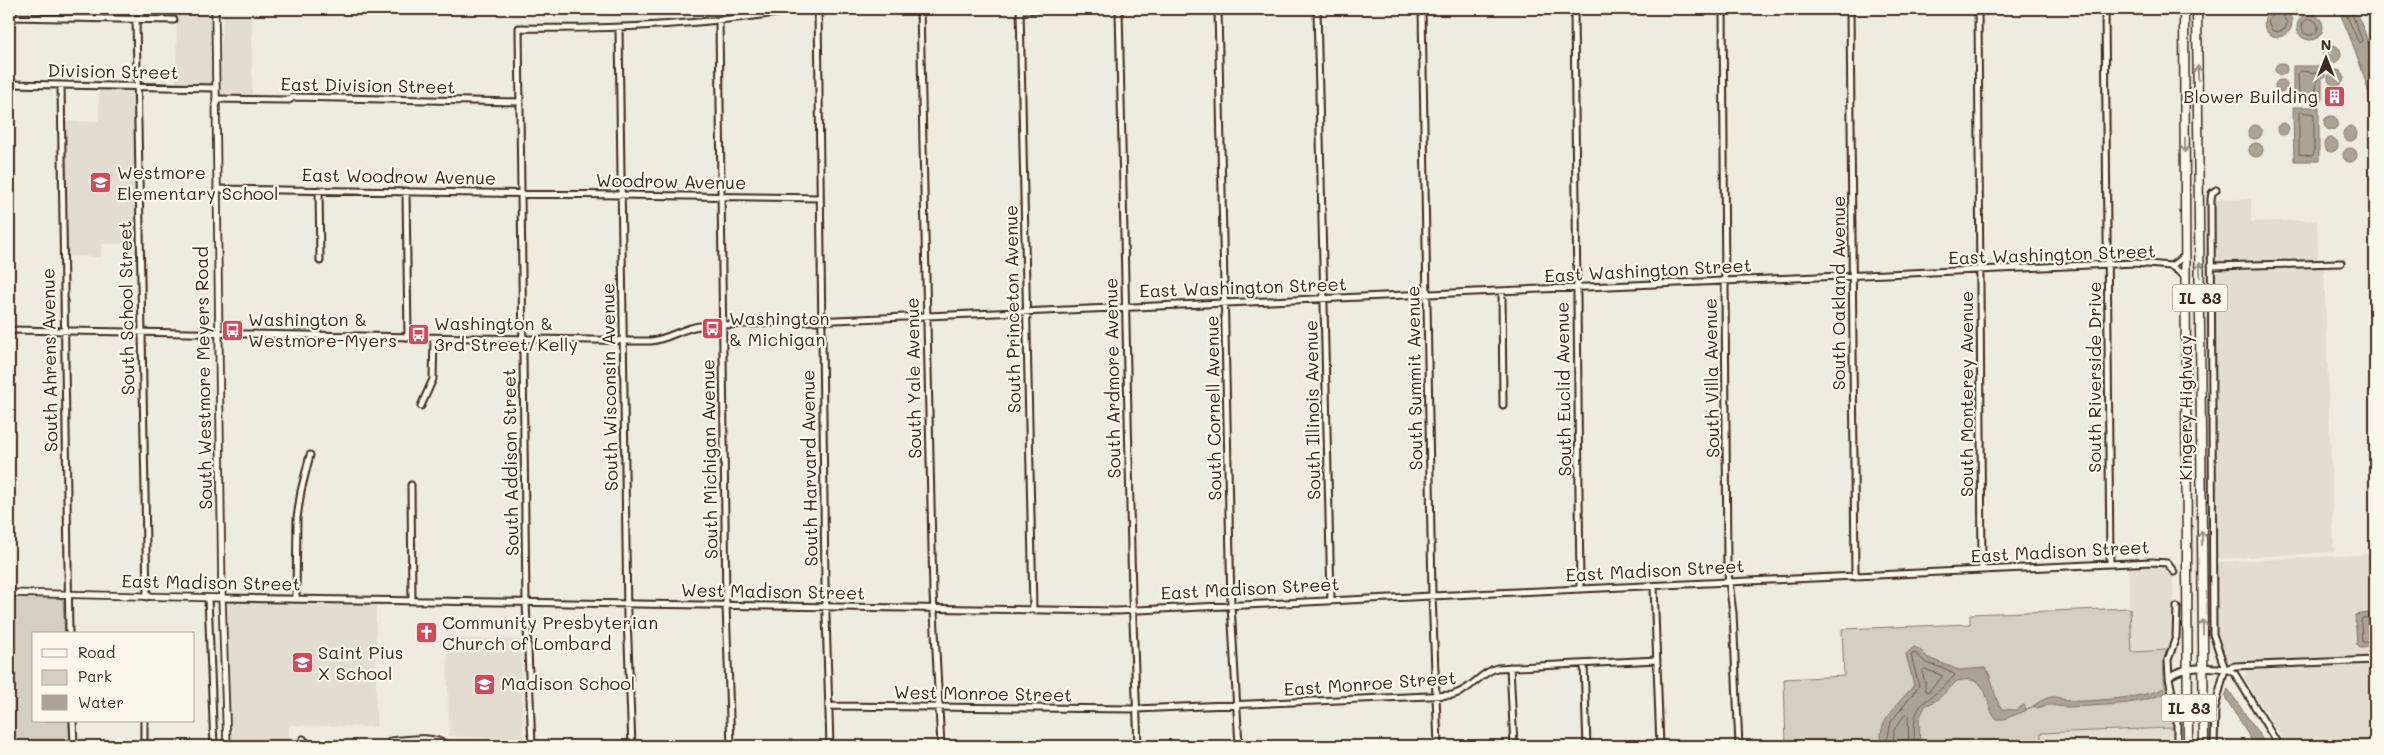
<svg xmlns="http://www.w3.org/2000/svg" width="2384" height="755" font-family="Mali,sans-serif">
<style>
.built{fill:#e2dcd1}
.green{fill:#d5cec3;stroke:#887c70}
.water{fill:#aca397;stroke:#7f7367}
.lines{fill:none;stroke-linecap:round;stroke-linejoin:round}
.shore{stroke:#685a4e;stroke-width:1}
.stream{stroke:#7f7367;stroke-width:1}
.minor-casing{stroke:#3b2a1e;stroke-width:9}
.tertiary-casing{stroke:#3b2a1e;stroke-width:9}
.trunk-casing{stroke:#3b2a1e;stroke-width:11}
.minor{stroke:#fbf7ec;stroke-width:5}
.tertiary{stroke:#fbf7ec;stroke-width:5.5}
.trunk{stroke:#fbf7ec;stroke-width:8}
.oneway{stroke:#9b9085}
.labels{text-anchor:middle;stroke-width:4.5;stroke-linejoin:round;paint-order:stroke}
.shield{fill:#fbf7ec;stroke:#75685c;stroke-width:1}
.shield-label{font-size:16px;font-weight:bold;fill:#3b2a1e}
.street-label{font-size:18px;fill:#3b2a1e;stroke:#fbf7ec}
.poi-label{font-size:18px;fill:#3b2a1e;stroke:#fbf7ec;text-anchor:start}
</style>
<rect width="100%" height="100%" fill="#f0ebe0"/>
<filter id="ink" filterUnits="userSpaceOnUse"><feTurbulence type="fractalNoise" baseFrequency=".02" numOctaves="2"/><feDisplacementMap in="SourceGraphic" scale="10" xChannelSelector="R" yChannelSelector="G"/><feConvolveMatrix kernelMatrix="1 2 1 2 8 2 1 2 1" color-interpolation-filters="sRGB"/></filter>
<g filter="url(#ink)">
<path class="built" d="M177 12H211L212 91 176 89Z
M223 16H252V102L218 101Z
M99 87 136 88 138 244H101V257L65 256 64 122 99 121Z
M2251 199V222L2317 220 2318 260 2213 265 2214 200Z
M2324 266 2334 552 2216 559 2213 268Z
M2375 554V657L2237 663 2227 666 2215 632 2216 562Z
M2163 565 2168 567 2173 574 2175 631 2172 642 2167 650 2131 652 2128 566Z
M225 601 376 602V727L289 725V746H231Z
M447 638 521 640 523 739 449 736Z
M2375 664V746H2287L2244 678 2247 670Z
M2173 727 2174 746H2041V733L2170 729Z"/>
<path class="green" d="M9 596 58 597 63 600 65 634H34V721H69L70 743 9 742Z
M2130 608 2132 652 2167 650C2163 660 2163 675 2165 686 2168 699 2179 717 2172 728L2041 733V746H1786L1784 679 1844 676 1842 629 1970 624V614Z"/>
<path class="water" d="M2264 23a14 14 0 1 1 28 0a14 14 0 1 1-28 0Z
M2338 9H2354C2376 50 2375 75 2375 121 2368 82 2354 45 2338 9Z
M2297 27a13 13 0 1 1 26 0a13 13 0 1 1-26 0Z
M2323 54a9 9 0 1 1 18 0a9 9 0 1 1-18 0Z
M2275 69a6 6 0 1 1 12 0a6 6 0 1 1-12 0Z
M2293 66H2325V77L2322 78V102H2293Z
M2328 78a8 8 0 1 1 16 0a8 8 0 1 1-16 0Z
M2275 86a6 6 0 1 1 12 0a6 6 0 1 1-12 0Z
M2293 107H2319V161H2294Z
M2324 123a7 7 0 1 1 14 0a7 7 0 1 1-14 0Z
M2277 129a6 6 0 1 1 12 0a6 6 0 1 1-12 0Z
M2248 132a7 7 0 1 1 14 0a7 7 0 1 1-14 0Z
M2343 134a7 7 0 1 1 14 0a7 7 0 1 1-14 0Z
M2324 145a7 7 0 1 1 14 0a7 7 0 1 1-14 0Z
M2249 150a7 7 0 1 1 14 0a7 7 0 1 1-14 0Z
M2343 155a7 7 0 1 1 14 0a7 7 0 1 1-14 0Z
M2375 612V647L2360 648 2357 645 2355 615Z
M1914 647 1919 649 1928 658 1959 670 1985 668C1994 675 1992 697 2002 709L2016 710 2024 705 2025 711 2004 719H1996C1983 704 1992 673 1957 681L1937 700 1925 706 1919 719 1920 746H1883C1873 723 1903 700 1914 685L1906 654Z
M2163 688 2165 693C2136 706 2100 705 2068 707 2054 707 2054 702 2038 708L2033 706C2039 702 2048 696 2055 697 2060 697 2065 701 2070 701 2087 702 2152 697 2163 688Z
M2228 689 2267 746H2255L2225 697Z"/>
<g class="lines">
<path class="shore" d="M2275 9 2268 23 2272 30 2277 32 2285 29 2287 23 2280 9
M2344 9 2358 41 2361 43 2362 40 2350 9
M2302 27a8 8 0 1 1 16 0a8 8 0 1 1-16 0Z
M2301 71 2318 73 2315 97 2299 96 2298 74Z
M2301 112 2314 114V153L2312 156 2299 154V114Z
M2375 617 2362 618 2361 621 2362 642 2375 643
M1925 669 1943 676 1928 692 1925 690V682L1922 672Z
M1886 746 1891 722 1919 686 1911 655 1915 653 1926 663 1946 669 1955 675C1928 707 1910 695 1915 746
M1893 746 1894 730 1906 713 1908 715 1909 746"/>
<path class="stream" d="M2024 710 2035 706
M1874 746 1883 744"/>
<defs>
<path id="minor" d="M818 9 825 583 830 746
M920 9 933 593 941 746
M1020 9 1033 609
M1119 9 1132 596 1138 746
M1218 9 1231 605 1239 746
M1317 9 1331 600
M1422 9 1432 595 1438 746
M1574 9 1580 589
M1723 9 1727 566 1733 613 1739 746
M1850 9 1855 577
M1978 9 1982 570
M2105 9 2110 564
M1020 10 1069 9
M9 17 174 20
M136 19 147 597
M719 21 726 605 731 746
M619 28 627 617 632 746
M9 84 216 88
M61 85 69 634
M216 99 289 100 294 97 520 102
M217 189 820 198
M319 190 320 261
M406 191 408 338
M2171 266 2185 256
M2211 266 2341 263
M1502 291 1503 405
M9 330 651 341C669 339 682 328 700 326L2135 263 2171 266 2185 276
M421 406 433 379 434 338
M411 485 412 601
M1654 586 1660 746
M208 598 214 746
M222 598 1117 611 2152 562 2167 563 2174 572
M296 599 297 518 301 491 310 455
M1584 664 1587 746
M1510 667 1514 746
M2225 669 2235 666 2375 660
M2169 678 2168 660 2176 637 2177 607
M829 706 1136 709 1452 695C1472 690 1479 673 1497 668L1657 660
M73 721 74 746
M144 721V746
M303 739 310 746
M391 746V741C411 739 432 735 449 746
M532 746 526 602 519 28C615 30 709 24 804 9
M2177 746V717L2169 678C2177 667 2211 666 2224 669 2228 669 2232 672 2235 674L2279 746
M2214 746 2215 708 2225 669 2213 634 2211 199 2212 193 2216 190"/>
<path id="tertiary" d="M215 9 222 598 227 746
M9 593 222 598"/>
<path id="trunk" d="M2184 9 2188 746
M2197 9 2204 746"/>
</defs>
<use href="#minor" class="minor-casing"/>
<use href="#tertiary" class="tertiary-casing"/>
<use href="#trunk" class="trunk-casing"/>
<use href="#minor" class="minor"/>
<use href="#tertiary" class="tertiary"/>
<use href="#trunk" class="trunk"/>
</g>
<defs><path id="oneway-shaft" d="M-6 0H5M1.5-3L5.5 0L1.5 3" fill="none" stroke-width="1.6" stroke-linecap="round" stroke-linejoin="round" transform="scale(1.25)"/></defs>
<g class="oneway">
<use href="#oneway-shaft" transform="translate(2198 73) rotate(-91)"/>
<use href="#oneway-shaft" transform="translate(2185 145) rotate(90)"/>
<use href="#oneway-shaft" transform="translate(2200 270) rotate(-91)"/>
<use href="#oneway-shaft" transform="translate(2202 538) rotate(-90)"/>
<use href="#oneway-shaft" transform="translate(2203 627) rotate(-90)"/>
</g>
</g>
<defs>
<symbol id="building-square" viewBox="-11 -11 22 22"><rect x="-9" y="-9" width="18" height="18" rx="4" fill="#d1495b" stroke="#fbf7ec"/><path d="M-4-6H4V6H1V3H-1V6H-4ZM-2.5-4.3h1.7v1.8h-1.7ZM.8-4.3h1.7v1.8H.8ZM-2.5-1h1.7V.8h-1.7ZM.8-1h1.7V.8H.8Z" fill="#fff"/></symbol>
<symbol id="school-square" viewBox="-11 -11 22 22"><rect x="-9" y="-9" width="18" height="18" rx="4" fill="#d1495b" stroke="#fbf7ec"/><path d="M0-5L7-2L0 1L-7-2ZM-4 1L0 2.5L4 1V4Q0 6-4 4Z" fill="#fff"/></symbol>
<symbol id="bus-square" viewBox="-11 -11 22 22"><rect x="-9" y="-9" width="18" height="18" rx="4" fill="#d1495b" stroke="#fbf7ec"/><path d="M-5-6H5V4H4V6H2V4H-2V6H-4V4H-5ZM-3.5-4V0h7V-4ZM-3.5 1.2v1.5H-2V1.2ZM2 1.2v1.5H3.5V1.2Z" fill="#fff"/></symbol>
<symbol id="church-square" viewBox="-11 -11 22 22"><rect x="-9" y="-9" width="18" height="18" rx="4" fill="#d1495b" stroke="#fbf7ec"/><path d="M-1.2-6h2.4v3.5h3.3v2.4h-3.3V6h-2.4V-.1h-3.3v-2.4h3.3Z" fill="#fff"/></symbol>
</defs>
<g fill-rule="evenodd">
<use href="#building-square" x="2322" y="84" width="25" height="25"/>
<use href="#school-square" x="88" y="170" width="25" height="25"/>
<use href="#bus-square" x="700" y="316" width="25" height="25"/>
<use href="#bus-square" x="220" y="318" width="25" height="25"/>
<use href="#bus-square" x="406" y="322" width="25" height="25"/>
<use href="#church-square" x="414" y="620" width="25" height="25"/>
<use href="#school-square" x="290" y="650" width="25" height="25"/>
<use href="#school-square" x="472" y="672" width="25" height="25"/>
</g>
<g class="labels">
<g class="shield">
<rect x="2172.5" y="284.5" width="55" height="27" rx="4"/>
<rect x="2161.5" y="694.5" width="55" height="27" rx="4"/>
</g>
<g class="shield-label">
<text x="2200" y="304">IL 83</text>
<text x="2189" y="714">IL 83</text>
</g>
<g class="street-label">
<text transform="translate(113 72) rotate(1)" y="6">Division Street</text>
<text transform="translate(368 86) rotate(1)" y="6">East Division Street</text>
<text transform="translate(399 177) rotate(1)" y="6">East Woodrow Avenue</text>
<text transform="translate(671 182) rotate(1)" y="6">Woodrow Avenue</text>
<text transform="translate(2052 255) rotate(-2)" y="6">East Washington Street</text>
<text transform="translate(1648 271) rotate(-3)" y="6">East Washington Street</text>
<text transform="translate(1243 288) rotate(-2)" y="6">East Washington Street</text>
<text transform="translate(1839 293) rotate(-90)" y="6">South Oakland Avenue</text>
<text transform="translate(127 308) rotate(-91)" y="6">South School Street</text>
<text transform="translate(1013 309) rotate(-91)" y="6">South Princeton Avenue</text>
<text transform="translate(50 360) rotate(-91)" y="6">South Ahrens Avenue</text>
<text transform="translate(2095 377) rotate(-90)" y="6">South Riverside Drive</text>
<text transform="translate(204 378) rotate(-91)" y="6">South Westmore Meyers Road</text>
<text transform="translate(914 378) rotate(-91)" y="6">South Yale Avenue</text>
<text transform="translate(1113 378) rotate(-91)" y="6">South Ardmore Avenue</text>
<text transform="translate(1415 378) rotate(-91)" y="6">South Summit Avenue</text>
<text transform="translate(1712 378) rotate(-91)" y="6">South Villa Avenue</text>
<text transform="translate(610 387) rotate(-91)" y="6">South Wisconsin Avenue</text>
<text transform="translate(1564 389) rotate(-91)" y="6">South Euclid Avenue</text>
<text transform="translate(1967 394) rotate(-90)" y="6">South Monterey Avenue</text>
<text transform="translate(1214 408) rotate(-91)" y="6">South Cornell Avenue</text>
<text transform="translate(2186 408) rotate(-90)" y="6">Kingery Highway</text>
<text transform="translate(1313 410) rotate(-91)" y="6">South Illinois Avenue</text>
<text transform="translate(710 459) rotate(-91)" y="6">South Michigan Avenue</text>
<text transform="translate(511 462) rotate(-91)" y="6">South Addison Street</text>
<text transform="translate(810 468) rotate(-91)" y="6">South Harvard Avenue</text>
<text transform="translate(2060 552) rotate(-3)" y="6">East Madison Street</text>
<text transform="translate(1655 571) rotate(-3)" y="6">East Madison Street</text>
<text transform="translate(211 583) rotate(1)" y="6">East Madison Street</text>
<text transform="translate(1250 589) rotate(-3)" y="6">East Madison Street</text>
<text transform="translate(773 592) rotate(1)" y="6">West Madison Street</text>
<text transform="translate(1370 684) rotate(-4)" y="6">East Monroe Street</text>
<text transform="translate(983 694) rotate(1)" y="6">West Monroe Street</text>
</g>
<g class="poi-label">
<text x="2318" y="103" text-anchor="end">Blower Building</text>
<text x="117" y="179">Westmore<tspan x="117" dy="21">Elementary School</tspan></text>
<text x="729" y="325">Washington<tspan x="729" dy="21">&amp; Michigan</tspan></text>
<text x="248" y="326">Washington &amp;<tspan x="248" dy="21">Westmore-Myers</tspan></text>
<text x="434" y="330">Washington &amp;<tspan x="434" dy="21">3rd Street/Kelly</tspan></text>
<text x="442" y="629">Community Presbyterian<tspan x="442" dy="21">Church of Lombard</tspan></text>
<text x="318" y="659">Saint Pius<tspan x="318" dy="21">X School</tspan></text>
<text x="501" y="690">Madison School</text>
</g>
</g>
<rect width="2384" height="755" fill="none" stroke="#fbf7ec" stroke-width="30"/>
<rect x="15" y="15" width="2354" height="725" fill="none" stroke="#3b2a1e" stroke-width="2" filter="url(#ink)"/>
<rect x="32" y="632" width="162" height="90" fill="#fbf7ec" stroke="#aea59a"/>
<rect x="42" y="649" width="25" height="8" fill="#fbf7ec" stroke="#aea59a"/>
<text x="78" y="658" font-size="15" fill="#3b2a1e">Road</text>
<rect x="42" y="670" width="25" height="15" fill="#d5cec3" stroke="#aea59a"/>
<text x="78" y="682" font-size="15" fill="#3b2a1e">Park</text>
<rect x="42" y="695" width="25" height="15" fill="#aca397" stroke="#aea59a"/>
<text x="78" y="708" font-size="15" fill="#3b2a1e">Water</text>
<g transform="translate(2326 58)" stroke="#fbf7ec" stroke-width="4" paint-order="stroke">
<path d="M0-4L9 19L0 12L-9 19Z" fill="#3b2a1e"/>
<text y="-8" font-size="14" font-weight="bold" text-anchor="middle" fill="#3b2a1e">N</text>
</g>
</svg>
